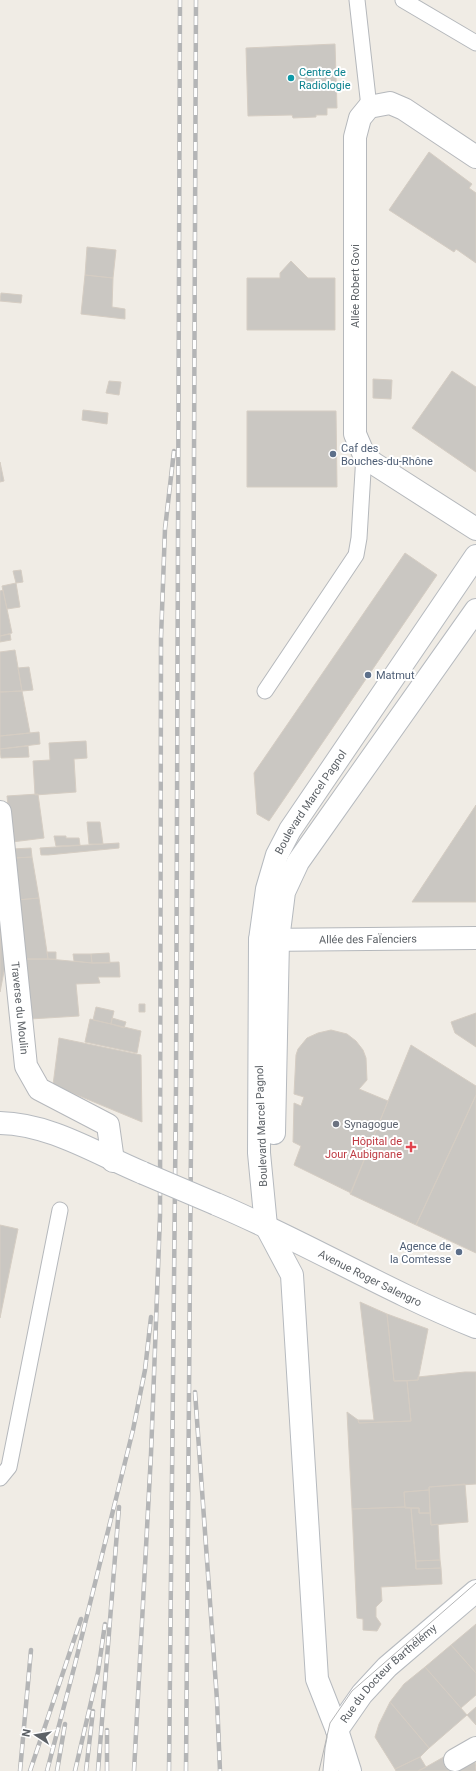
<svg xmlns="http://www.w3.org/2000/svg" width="476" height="1771" font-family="Roboto,sans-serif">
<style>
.building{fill:#cac7c2;stroke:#d5cdc3}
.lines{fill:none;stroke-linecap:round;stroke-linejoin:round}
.service-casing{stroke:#b5b8bc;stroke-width:17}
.minor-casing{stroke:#b5b8bc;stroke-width:24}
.secondary-casing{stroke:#b6babf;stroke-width:24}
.service{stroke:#fff;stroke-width:15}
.minor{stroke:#fff;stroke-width:22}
.secondary{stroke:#fff;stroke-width:22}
.tram{stroke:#b4b5b6;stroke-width:1}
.rail-casing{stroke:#b4b5b6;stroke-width:4.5}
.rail{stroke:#fff;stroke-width:3;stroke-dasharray:9;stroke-linecap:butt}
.secondary-bridge-casing{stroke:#b6babf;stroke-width:24;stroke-linecap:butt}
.secondary-bridge{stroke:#fff;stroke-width:22}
.culture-dot{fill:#0f9aa8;stroke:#fff;stroke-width:1.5}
.service-dot{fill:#5c6f8a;stroke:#fff;stroke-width:1.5}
.worship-dot{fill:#6b7280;stroke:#fff;stroke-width:1.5}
.health-dot{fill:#e0444e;stroke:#fff;stroke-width:1.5}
.labels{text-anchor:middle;stroke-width:4;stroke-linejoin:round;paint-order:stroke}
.culture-label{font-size:11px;fill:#0d838f;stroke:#fff;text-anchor:start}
.street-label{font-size:11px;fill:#5c6166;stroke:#fff}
.service-label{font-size:11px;fill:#4e5e75;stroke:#fff;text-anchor:start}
.worship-label{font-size:11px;fill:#5b616d;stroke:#fff;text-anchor:start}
.health-label{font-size:11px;fill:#be3a42;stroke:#fff;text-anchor:end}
</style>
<rect width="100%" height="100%" fill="#f0ece5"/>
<path class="building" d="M335 44 337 108H327V115H316V117L293 118 292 115 248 116 246 48Z
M429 152 472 184 469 188 476 193V263L456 249 454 252 389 210Z
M87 247 116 250 113 278 85 275Z
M291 261 308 278H335V330H247V278H280V273Z
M85 275 113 278 112 307 125 309V319L81 314Z
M1 293 22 295 21 303 0 301Z
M452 371 476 387V472L412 428Z
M373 379 392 380 391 399 373 398Z
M109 381 121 382 119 395 106 393Z
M83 410 108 413 107 424 82 420Z
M247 411H336L337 487H247Z
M0 462 4 481 0 482Z
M405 553 437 575 269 821 257 814 254 773Z
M21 570 23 582 16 583 13 571Z
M16 583 20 607 7 609 2 586Z
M3 590 12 633 0 636V591Z
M10 634 11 640 0 642V636Z
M15 650 22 691 0 692V652Z
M29 667 33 690 22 691 18 668Z
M22 691 30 733 0 736V692Z
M39 732 40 744 0 749V736Z
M86 741 87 758 74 759 76 792 35 795 33 761 50 760 49 743Z
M28 746 29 757 1 758 0 749Z
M38 794 44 838 12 842 7 796Z
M476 805V902H412Z
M87 822H100L103 844H89Z
M54 836H66V838H79L80 845 56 846Z
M119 843V848L48 855H41L40 848Z
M31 848 32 857 14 858 12 849Z
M32 857 39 898 17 900 14 858Z
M39 898 48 959H24L17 900Z
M0 923H6L9 946 0 992Z
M47 952H56V959H48Z
M109 953 110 963H92L91 954Z
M73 954H91L92 963 74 961Z
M24 959H48L92 963 119 962 120 977H98L100 983 76 984 79 1016 30 1019Z
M139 1004H145V1012H139Z
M96 1007 114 1011 111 1024 93 1020Z
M476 1013V1047L455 1033 451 1022Z
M112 1018 126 1022 124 1028 111 1024Z
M90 1019 141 1031 137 1053 85 1042Z
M331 1030 347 1034 356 1041 363 1050 366 1058 367 1080 359 1089 388 1101 351 1193 294 1165 301 1146 293 1142 294 1103 301 1106 304 1097 294 1094 296 1055 298 1049 307 1038 318 1033Z
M59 1038 141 1055 142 1122 53 1085Z
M411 1045 476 1086V1095L416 1225 350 1194Z
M476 1095V1253L416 1225Z
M0 1225 18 1229 0 1318Z
M360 1302 387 1314 394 1381H407L411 1421 359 1423 358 1420H374Z
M387 1314 428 1329 418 1380 394 1381Z
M465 1372H476V1484L429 1487V1490L404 1492 405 1507 352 1509 347 1412 358 1420 359 1423 411 1421 407 1381 418 1380V1377Z
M465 1484 468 1522 431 1525 429 1487Z
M429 1490 430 1513H419V1508H405L404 1492Z
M405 1507 411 1508 416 1569 441 1568 442 1584 381 1587 382 1601 376 1607V1617L381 1624 377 1631 363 1630V1619L357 1618 352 1509Z
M411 1508H419V1513H430L431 1525 438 1524 440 1560 416 1561Z
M440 1560 441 1568 416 1569V1561Z
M476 1624V1673L451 1645Z
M451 1645 476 1673V1695L461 1708 425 1667Z
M425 1667 467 1715 429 1748 390 1702 404 1684Z
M390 1702 429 1748 420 1757 395 1769 375 1737 379 1724Z
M476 1707V1725L467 1715Z
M449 1754 451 1771H418L426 1767Z
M420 1757 426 1767 418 1771H396L395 1769Z
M475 1760 476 1771H452Z"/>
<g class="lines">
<defs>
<path id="service" d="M357 0 369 107
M403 0 476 43
M265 691 356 555 359 538 364 455
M0 1478 9 1467 60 1210
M331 1771 333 1749 336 1733"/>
<g id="minor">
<path d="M476 157 404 109 390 103 369 107 360 118 355 137V434L364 455 373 463 476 529"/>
<path id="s1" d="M0 812 26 1066 39 1089 108 1125 113 1161"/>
<path id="s2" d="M260 940 476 938"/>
<path d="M455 1760 476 1748"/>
</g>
<g id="secondary">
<path d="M0 1123C51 1124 97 1154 143 1173"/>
<path d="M274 1133 278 940 284 892 298 862 476 610"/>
<path id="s3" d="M216 1204C304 1241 386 1291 476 1327"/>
<path id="s4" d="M337 1730 362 1694 387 1667 476 1591"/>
<path id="s5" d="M350 1771 337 1730 317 1679 292 1275 266 1226 259 1153 260 940 267 889 277 855 290 830 476 556"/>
</g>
</defs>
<use href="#service" class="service-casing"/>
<use href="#minor" class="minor-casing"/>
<use href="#secondary" class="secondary-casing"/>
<use href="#service" class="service"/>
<use href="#minor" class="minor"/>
<use href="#secondary" class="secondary"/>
<path class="tram" d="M319 1771 330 1723 352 1691 476 1583"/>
<defs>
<path id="rail" d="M195 1392 217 1700 220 1771
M20 1771 31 1650
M30 1771 81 1619
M47 1771 74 1668 133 1430 145 1370 151 1317
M57 1771 65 1724
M75 1771 98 1672 105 1624
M86 1771 93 1711
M98 1771 119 1507
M107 1771V1730
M134 1771 151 1454 160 1216 161 638 165 529 174 451
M169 1771 176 1087 180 0
M186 1771 191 1141 196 0"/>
</defs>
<use href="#rail" class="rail-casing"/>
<use href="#rail" class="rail"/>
<defs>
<path id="secondary-bridge" d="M143 1173 216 1204"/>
</defs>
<use href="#secondary-bridge" class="secondary-bridge-casing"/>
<use href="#secondary-bridge" class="secondary-bridge"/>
</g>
<circle class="culture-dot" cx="291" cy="78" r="4"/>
<g class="service-dot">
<circle cx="333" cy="454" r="4"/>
<circle cx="368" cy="675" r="4"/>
<circle cx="459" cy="1252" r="4"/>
</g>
<circle class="worship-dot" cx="336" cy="1124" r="4"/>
<path class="health-dot" d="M409 1141h4v4h4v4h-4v4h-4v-4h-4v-4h4z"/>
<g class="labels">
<g class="culture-label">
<text x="299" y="76">Centre de<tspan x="299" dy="13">Radiologie</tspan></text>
</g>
<g class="street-label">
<text transform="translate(355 286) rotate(-90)" y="4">Allée Robert Govi</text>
<text dy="4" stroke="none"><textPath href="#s5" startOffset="994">Boulevard Marcel Pagnol</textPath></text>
<text dy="4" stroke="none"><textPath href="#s2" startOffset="108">Allée des FaÏenciers</textPath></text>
<text dy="4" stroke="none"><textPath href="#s1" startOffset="197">Traverse du Moulin</textPath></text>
<text transform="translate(261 1126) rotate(-92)" y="4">Boulevard Marcel Pagnol</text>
<text dy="4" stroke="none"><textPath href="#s3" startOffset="171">Avenue Roger Salengro</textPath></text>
<text dy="4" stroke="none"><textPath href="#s4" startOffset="77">Rue du Docteur Barthélémy</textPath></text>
</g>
<g class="service-label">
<text x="341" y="452">Caf des<tspan x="341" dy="13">Bouches-du-Rhône</tspan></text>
<text x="376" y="679">Matmut</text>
<text x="451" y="1250" text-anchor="end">Agence de<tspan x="451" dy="13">la Comtesse</tspan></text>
</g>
<g class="worship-label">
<text x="344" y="1128">Synagogue</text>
</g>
<g class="health-label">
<text x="402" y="1145">Hôpital de<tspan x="402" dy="13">Jour Aubignane</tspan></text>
</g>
</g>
<g transform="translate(36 1735) rotate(282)" stroke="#ffffff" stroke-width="3" paint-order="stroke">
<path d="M0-3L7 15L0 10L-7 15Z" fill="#5c6166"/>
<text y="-6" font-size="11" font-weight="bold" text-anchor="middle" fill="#5c6166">N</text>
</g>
</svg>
